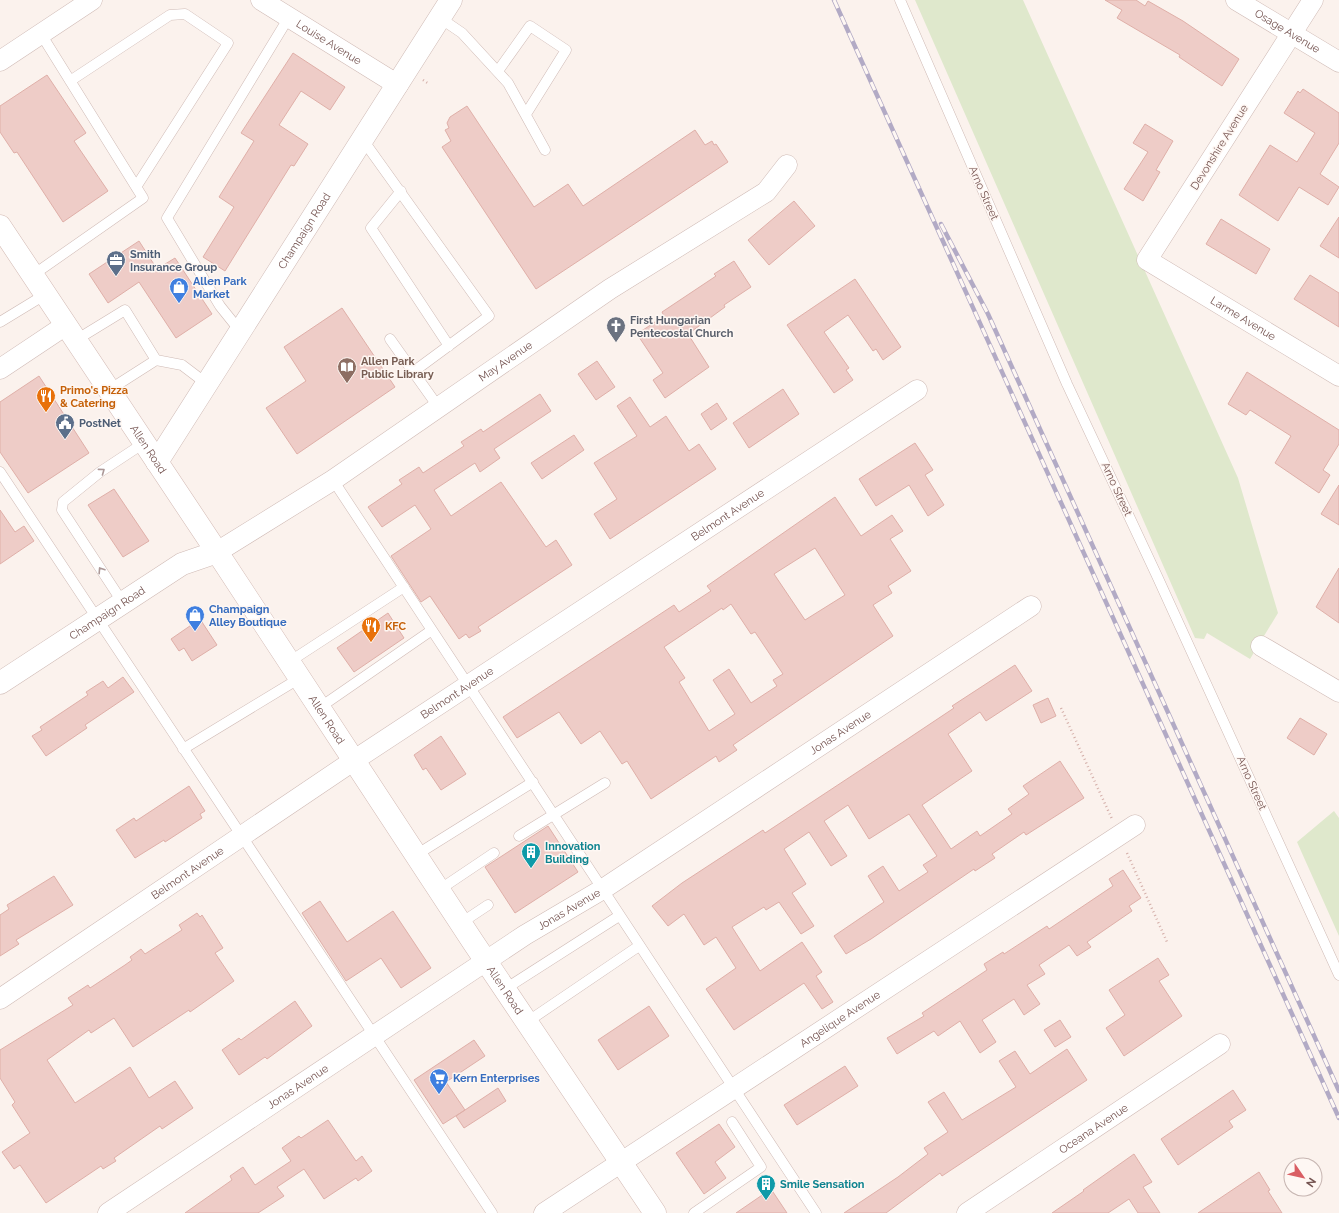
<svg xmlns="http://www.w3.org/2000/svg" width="1339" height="1213" font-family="Raleway,sans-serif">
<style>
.green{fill:#dfe8cc}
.building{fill:#eeccc7;stroke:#dfafa8;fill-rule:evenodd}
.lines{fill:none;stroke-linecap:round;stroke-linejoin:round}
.service-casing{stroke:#cfbab5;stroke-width:11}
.minor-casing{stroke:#cfbab5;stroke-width:21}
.tertiary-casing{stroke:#cfbab5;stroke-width:23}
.secondary-casing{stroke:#d2b9b3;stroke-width:23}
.path{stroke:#d4afa9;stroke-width:2.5;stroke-dasharray:1 3;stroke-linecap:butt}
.service{stroke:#fff;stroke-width:10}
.minor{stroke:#fff;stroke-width:20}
.tertiary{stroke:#fff;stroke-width:22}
.secondary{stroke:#fff;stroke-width:22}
.rail-casing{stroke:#b2aac5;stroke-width:4.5}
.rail{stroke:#fef7f3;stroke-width:3;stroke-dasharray:9;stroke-linecap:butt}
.oneway{stroke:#ac9897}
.labels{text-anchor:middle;stroke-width:3;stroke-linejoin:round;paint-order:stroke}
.street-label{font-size:11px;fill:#755451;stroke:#fef7f3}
.service-label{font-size:11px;font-weight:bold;fill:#4e5e75;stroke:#fef7f3;text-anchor:start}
.shop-label{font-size:11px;font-weight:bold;fill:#366cbe;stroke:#fef7f3;text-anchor:start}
.worship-label{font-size:11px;font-weight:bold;fill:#5b616d;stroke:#fef7f3;text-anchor:start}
.education-label{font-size:11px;font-weight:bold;fill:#785e54;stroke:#fef7f3;text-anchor:start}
.food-label{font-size:11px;font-weight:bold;fill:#c56008;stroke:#fef7f3;text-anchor:start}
.culture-label{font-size:11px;font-weight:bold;fill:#0d838f;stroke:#fef7f3;text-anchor:start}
</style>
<rect width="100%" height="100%" fill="#fbf2ed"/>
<path class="green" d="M915 0H1023L1238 478 1278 613 1250 659 1207 633 1204 639 1195 638Z
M1334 811 1339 818V936L1297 842Z"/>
<path class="building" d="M1105 0H1136L1145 6 1148 1 1183 21 1239 59 1222 86 1179 57 1180 55 1117 18 1122 10Z
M293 53 345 87 330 110 301 91 279 125 308 144 294 166 291 165 225 271 203 257 234 207 219 197 254 141 241 133Z
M47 75 86 133 74 141 108 191 63 222 17 152 14 153 0 132V106Z
M1303 89 1339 113V143L1320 174 1339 187 1328 205 1299 187 1278 221 1239 195 1270 145 1297 162 1315 133 1284 113 1298 91 1300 93Z
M467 106 534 207 568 184 583 206 695 130 705 145 712 141 714 145 716 144 728 162 536 289 442 147 451 141 445 130 449 128 447 123 450 117Z
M1145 124 1173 141 1156 170 1160 172 1143 201 1124 189 1148 152 1133 143Z
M794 201 815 226 769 265 748 240Z
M1339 217V258L1320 246Z
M1221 219 1270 249 1256 274 1206 244Z
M139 241 157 269 175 258 212 314 176 338 139 282 108 303 89 274Z
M734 261 751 287 724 305 725 307 688 334 709 367 665 398 653 380 663 373 637 334 664 316 662 312 716 276 714 274Z
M1310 275 1339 293V327L1294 299Z
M855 279 901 347 883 360 876 349 873 351 848 315 824 332 849 368 846 370 853 380 834 393 787 325Z
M342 308 395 387 297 454 266 408 306 381 284 347Z
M597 361 615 387 596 400 578 374Z
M1247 372 1339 430V444L1323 470 1330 475 1319 493 1275 463 1291 436 1250 410 1246 415 1228 404Z
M39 376 89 453 28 493 0 452V402Z
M783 389 799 414 749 448 733 423Z
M540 394 551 411 494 449 500 458 480 472 475 463 434 490 451 516 501 482 546 547 556 540 572 565 478 627 481 631 469 638 466 634 459 639 430 596 421 602 391 556 431 529 415 505 382 527 368 507 402 484 399 480 419 467 423 473 464 446 461 442 481 429 483 432Z
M630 397 650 427 666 416 689 451 699 444 716 469 610 539 594 514 617 499 594 463 637 436 617 406Z
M717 403 727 419 711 430 701 414Z
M574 435 584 450 542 479 531 463Z
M915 443 933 470 925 475 944 505 928 516 909 485 876 506 859 479Z
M1339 485V525L1321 514Z
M114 489 149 541 123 557 88 505Z
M835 497 861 536 892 515 903 531 890 539 911 571 888 586 892 593 873 605 893 636 733 745 737 750 719 762 716 756 651 799 627 761 622 764 600 731 581 744 559 712 517 738 503 717 674 605 679 612 711 591 707 586ZM815 548 845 595 805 620 774 574ZM731 604 751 634 755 632 783 674 773 680 777 686 751 703 729 669 713 680 735 714 709 731 679 682 685 678 664 647 722 608 723 610Z
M0 510 15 532 24 526 34 541 0 564Z
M1339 568V623L1316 607Z
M388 613 404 638 354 672 337 648Z
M200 619 217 645 192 661 184 648 179 651 171 639Z
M1015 665 1032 691 986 721 980 712 948 734 972 771 922 805 951 849 977 831 980 836 1012 814 1008 809 1029 794 1023 786 1060 761 1084 798 1026 835 1024 832 992 854 995 858 975 871 974 869 871 939 846 954 834 936 884 902 868 876 883 866 899 891 928 872 923 865 937 856 909 814 869 839 848 805 824 821 847 856 831 866 809 832 784 849 806 884 792 893 814 926 801 934 779 902 766 910 764 907 732 927 760 971 802 942 822 972 816 976 833 1002 822 1009 804 983 734 1030 706 989 736 968 716 937 704 945 684 914 668 926 652 906 682 883 763 830 765 833 903 742 954 708 952 706Z
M123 677 134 692 85 725 87 728 46 756 32 736 42 730 40 727 88 695 86 692 103 681 108 688Z
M1048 698 1056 716 1041 723 1033 705Z
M1300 718 1327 734 1314 755 1287 738Z
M441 736 466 774 441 790 426 768 423 770 414 755Z
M189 786 205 811 200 814 202 818 165 842 164 840 135 858 116 830 134 818 136 821Z
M548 826 578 872 515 913 485 867Z
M1123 870 1141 898 1129 906 1132 911 1087 942 1091 947 1077 956 1069 945 1039 965 1045 974 1027 985 1040 1004 1024 1015 1014 999 982 1020 996 1042 980 1053 960 1021 938 1036 934 1031 897 1054 887 1038 924 1016 922 1013 987 970 984 964 1003 952 1004 954 1047 926 1049 929 1113 886 1109 879Z
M54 876 73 905 16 940 19 944 0 956V915L9 909 7 905Z
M320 901 347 942 393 911 431 968 401 988 381 958 346 981 302 913Z
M197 913 200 917 202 915 223 948 215 953 234 981 190 1012 189 1010 133 1047 114 1018 91 1033 89 1030 47 1060 75 1103 130 1067 149 1098 175 1081 193 1108 162 1129 160 1126 114 1158 116 1161 103 1169 101 1166 46 1203 20 1165 14 1169 2 1152 30 1133 12 1105 15 1102 0 1078V1050L73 1005 68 998 88 985 90 988 125 965 132 960 130 957 141 949 145 954 182 930 179 925Z
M1158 958 1169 975 1159 981 1182 1016 1124 1056 1106 1028 1125 1015 1109 990Z
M295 1001 312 1026 267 1059 265 1057 239 1075 222 1050 239 1038 241 1040Z
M649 1006 669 1036 618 1070 598 1040Z
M1060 1020 1071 1037 1055 1047 1044 1030Z
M474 1040 485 1056 446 1082 465 1110 443 1124 414 1080Z
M1067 1049 1087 1080 942 1176 940 1173 886 1213H844L898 1177 928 1154 924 1148 948 1132 928 1102 944 1092 962 1120 1016 1087 999 1061 1015 1051 1030 1074Z
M845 1066 858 1086 797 1125 784 1105Z
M498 1088 506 1101 464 1128 456 1116Z
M1233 1090 1246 1110 1229 1121 1233 1127 1178 1165 1161 1139Z
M328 1120 356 1161 362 1156 372 1171 358 1181 356 1178 324 1199 304 1169 277 1187 284 1196 258 1213H185L232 1180 230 1176 243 1167 255 1185 291 1161 282 1148 299 1136 301 1138Z
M719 1124 735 1147 715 1162 726 1178 704 1194 676 1153Z
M1134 1154 1152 1182 1143 1187 1160 1213H1138L1129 1199 1108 1213H1052L1084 1191 1083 1190Z
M1259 1172 1270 1190 1268 1191 1282 1213H1198Z
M771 1189 787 1213H736Z"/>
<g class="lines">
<defs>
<path id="service" d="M900 0 1067 384 1157 576 1339 975
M440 18 462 33 508 83 545 150
M498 71 530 26 566 50 526 114
M70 81 170 15 185 14 228 43 136 187
M363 140 489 316 413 372
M401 191 371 228 449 346
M33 275 143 198 41 34
M0 322 46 294
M240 331 220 306 167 218 289 17
M390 339 439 408
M76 340 125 310 156 360 182 365 207 384
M109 390 156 360
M0 472 492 1213
M333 480 816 1213
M123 603 62 510 63 502 100 472 144 443
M289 662 404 587
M319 708 432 630
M183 749 300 678
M519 836 605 783
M416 855 533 782
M439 890 494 853
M461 923 488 905
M505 989 619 916
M527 1022 639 946
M694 1213 761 1167 732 1122"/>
<g id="minor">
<path id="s1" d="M261 0 398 85"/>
<path id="s2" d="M1236 0 1339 62"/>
<path id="s3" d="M1313 0 1147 260 1339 376"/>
<path d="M0 61 92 0"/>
<path d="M0 369 66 325"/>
<path id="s4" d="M217 552 333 480 610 289 766 192 787 165"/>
<path d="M1261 646 1339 692"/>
<path id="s5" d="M0 999 353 761 917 390"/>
<path id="s6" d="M108 1213 525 935 603 889 1031 606"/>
<path id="s7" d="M544 1213 1135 825"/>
<path id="s8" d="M967 1213 1220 1044"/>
</g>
<g id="tertiary">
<path id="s9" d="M157 462 451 0"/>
<path id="s10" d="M0 683 182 564 217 552"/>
</g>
<g id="secondary">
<path id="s11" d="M0 226 217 552 473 942 655 1213"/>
</g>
</defs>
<use href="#service" class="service-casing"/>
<use href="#minor" class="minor-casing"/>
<use href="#tertiary" class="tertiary-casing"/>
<use href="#secondary" class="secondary-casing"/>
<path class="path" d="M423 80 429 84
M1061 708 1112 819
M1127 853 1167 942"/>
<use href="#service" class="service"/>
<use href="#minor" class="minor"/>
<use href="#tertiary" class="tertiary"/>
<use href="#secondary" class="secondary"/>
<defs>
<path id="rail" d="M834 0 1339 1118
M941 224 988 314 1339 1091"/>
</defs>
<use href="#rail" class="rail-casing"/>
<use href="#rail" class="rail"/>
</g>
<defs><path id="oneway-chevron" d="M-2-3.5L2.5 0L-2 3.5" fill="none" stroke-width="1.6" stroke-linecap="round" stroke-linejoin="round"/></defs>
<g class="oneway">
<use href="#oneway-chevron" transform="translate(102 471) rotate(-36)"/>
<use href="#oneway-chevron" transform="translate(101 570) rotate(-123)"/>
</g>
<defs>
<symbol id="office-pin" viewBox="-11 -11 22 30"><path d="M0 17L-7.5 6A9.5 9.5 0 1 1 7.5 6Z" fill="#5c6f8a" stroke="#fef7f3"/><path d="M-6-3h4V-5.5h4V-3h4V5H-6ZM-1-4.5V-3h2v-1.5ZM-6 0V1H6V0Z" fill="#fff"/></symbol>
<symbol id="shop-pin" viewBox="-11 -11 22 30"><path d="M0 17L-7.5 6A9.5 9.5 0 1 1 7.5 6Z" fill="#3f7fe0" stroke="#fef7f3"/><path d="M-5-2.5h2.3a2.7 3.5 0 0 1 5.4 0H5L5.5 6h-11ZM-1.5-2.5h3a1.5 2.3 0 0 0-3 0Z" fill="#fff"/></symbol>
<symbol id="church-pin" viewBox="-11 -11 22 30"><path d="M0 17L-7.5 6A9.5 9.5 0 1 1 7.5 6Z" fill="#6b7280" stroke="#fef7f3"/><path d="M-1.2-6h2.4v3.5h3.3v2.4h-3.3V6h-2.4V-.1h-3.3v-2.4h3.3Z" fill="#fff"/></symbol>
<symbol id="library-pin" viewBox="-11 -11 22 30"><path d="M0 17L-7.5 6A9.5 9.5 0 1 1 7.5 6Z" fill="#8d6e63" stroke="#fef7f3"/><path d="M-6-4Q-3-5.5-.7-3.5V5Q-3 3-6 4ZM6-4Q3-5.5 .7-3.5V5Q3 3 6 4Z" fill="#fff"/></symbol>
<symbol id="restaurant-pin" viewBox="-11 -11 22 30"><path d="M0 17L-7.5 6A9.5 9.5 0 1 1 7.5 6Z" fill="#e8710a" stroke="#fef7f3"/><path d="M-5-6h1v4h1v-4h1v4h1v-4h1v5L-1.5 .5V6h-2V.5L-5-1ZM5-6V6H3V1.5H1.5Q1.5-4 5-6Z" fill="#fff"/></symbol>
<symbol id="civic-pin" viewBox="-11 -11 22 30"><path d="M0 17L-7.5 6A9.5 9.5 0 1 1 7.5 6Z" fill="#5c6f8a" stroke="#fef7f3"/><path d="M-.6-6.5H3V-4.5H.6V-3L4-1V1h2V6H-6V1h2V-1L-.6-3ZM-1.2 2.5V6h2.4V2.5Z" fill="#fff"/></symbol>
<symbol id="building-pin" viewBox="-11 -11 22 30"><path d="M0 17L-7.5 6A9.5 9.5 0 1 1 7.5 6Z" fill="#0f9aa8" stroke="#fef7f3"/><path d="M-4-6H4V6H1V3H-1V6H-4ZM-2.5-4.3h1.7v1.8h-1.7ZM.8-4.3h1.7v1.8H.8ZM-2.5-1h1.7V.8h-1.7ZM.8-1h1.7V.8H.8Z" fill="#fff"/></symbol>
<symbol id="supermarket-pin" viewBox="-11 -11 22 30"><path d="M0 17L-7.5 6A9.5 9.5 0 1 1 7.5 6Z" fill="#3f7fe0" stroke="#fef7f3"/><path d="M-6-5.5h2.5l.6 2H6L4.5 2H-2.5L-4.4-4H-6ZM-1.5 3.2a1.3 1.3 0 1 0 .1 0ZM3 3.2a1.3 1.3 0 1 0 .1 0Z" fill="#fff"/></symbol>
</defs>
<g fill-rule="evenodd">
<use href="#office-pin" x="105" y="249" width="22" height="30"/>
<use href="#shop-pin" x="168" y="276" width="22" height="30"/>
<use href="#church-pin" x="605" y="315" width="22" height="30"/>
<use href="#library-pin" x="336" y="356" width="22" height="30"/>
<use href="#restaurant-pin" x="35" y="385" width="22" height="30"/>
<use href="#civic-pin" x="54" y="412" width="22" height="30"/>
<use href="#shop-pin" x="184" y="604" width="22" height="30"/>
<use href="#restaurant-pin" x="360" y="615" width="22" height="30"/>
<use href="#building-pin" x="520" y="841" width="22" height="30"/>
<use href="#supermarket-pin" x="428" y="1067" width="22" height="30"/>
<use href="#building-pin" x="755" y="1173" width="22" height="30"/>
</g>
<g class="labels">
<g class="street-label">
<text dy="4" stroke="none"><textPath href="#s2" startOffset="60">Osage Avenue</textPath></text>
<text dy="4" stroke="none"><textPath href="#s1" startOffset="80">Louise Avenue</textPath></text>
<text transform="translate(1219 147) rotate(-58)" y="4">Devonshire Avenue</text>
<text transform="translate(984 193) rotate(66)" y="4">Arno Street</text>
<text dy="4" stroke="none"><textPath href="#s9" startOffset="274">Champaign Road</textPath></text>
<text dy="4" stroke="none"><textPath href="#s3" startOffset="421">Larme Avenue</textPath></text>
<text dy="4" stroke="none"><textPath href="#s4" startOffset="346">May Avenue</textPath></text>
<text dy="4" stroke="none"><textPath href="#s11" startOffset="268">Allen Road</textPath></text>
<text transform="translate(1117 489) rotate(65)" y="4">Arno Street</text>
<text dy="4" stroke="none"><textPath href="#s5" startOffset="874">Belmont Avenue</textPath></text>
<text dy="4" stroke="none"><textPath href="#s10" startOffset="128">Champaign Road</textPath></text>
<text dy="4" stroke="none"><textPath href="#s5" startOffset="550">Belmont Avenue</textPath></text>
<text dy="4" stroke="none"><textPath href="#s11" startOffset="592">Allen Road</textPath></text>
<text dy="4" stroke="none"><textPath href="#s6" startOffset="876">Jonas Avenue</textPath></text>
<text transform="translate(1252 783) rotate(66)" y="4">Arno Street</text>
<text dy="4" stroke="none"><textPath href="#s5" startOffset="226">Belmont Avenue</textPath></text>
<text dy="4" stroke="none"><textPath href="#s6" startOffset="552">Jonas Avenue</textPath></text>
<text dy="4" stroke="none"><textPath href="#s11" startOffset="916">Allen Road</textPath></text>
<text dy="4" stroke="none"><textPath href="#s7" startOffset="354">Angelique Avenue</textPath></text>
<text dy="4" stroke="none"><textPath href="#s6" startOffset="228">Jonas Avenue</textPath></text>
<text dy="4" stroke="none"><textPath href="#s8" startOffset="152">Oceana Avenue</textPath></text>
</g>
<g class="service-label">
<text x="130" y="258">Smith<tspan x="130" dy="13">Insurance Group</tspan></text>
<text x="79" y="427">PostNet</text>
</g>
<g class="shop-label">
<text x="193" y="285">Allen Park<tspan x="193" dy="13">Market</tspan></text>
<text x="209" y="613">Champaign<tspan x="209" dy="13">Alley Boutique</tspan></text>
<text x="453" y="1082">Kern Enterprises</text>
</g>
<g class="worship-label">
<text x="630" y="324">First Hungarian<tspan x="630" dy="13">Pentecostal Church</tspan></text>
</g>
<g class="education-label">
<text x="361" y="365">Allen Park<tspan x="361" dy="13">Public Library</tspan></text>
</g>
<g class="food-label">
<text x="60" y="394">Primo's Pizza<tspan x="60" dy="13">&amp; Catering</tspan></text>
<text x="385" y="630">KFC</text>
</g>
<g class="culture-label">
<text x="545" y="850">Innovation<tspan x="545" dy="13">Building</tspan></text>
<text x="780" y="1188">Smile Sensation</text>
</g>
</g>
<g transform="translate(1303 1177) rotate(124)"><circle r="19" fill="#fef7f3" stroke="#c7b6b2"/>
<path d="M0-3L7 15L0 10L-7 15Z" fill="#d95e63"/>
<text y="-6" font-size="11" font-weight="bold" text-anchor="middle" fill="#755451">N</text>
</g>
</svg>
